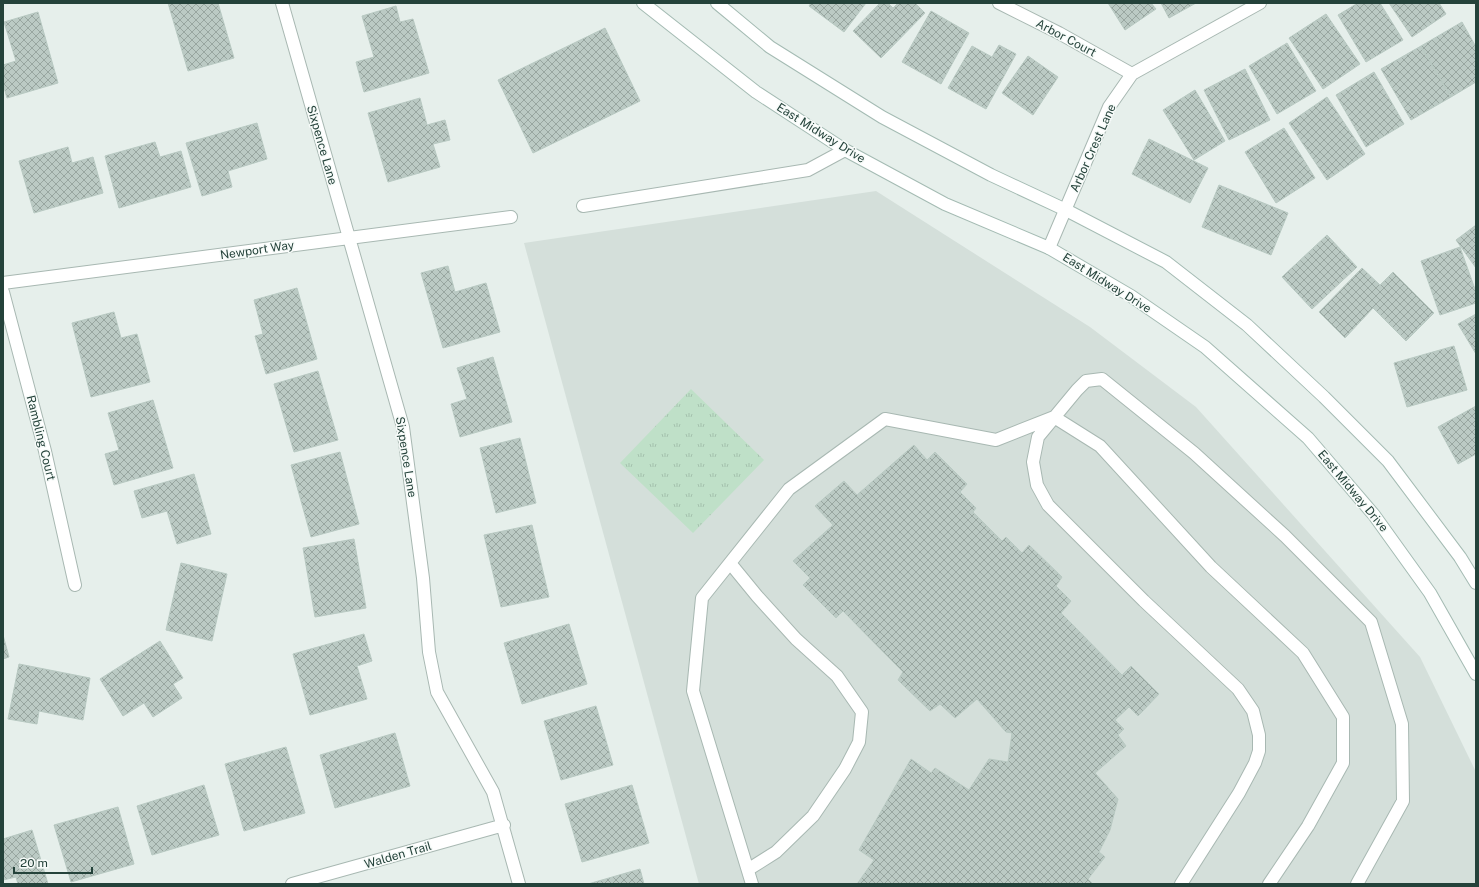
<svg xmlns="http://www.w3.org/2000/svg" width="1479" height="887" font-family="'Public Sans',sans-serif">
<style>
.built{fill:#d4dfda}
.park{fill:url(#park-tufts)}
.building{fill:url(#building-cross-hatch);stroke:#b8c9c2}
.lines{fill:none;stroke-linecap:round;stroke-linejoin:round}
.lane-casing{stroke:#a8b8b2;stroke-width:14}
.street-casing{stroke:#a8b8b2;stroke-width:14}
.secondary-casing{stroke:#a4bbb3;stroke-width:14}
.lane{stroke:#fff;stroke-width:12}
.street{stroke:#fff;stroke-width:12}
.secondary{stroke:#fff;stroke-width:12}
.labels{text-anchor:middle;stroke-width:3;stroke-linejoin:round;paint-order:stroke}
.street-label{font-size:12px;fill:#24423a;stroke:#f7fbf9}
</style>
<defs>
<pattern id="park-tufts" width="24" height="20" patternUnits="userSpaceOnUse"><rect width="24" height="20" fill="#bfe0c8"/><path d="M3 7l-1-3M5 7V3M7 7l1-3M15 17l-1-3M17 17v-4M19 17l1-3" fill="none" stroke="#a4c1ad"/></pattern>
<pattern id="building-cross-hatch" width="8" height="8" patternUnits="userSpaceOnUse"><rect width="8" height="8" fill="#bbcac4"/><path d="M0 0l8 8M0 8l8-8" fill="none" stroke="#98a6a0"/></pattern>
</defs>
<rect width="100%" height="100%" fill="#e6efeb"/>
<path class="built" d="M876 191 1090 327 1196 407 1420 657 1476 772V884H699L524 243Z"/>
<path class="park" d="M691 389 764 460 693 533 620 463Z"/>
<path class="building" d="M168 3H218L234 58 188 71Z
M811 3H866L844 32 809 6Z
M880 3H888L893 8 898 3H915L925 13 881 58 853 31Z
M1108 3H1151L1156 9 1125 30Z
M1161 3H1196L1169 18Z
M1358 3H1380L1403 40 1366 62 1338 15Z
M1389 3H1439L1446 14 1412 37Z
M396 6 400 22 413 19 429 73 364 92 356 62 374 57 362 16Z
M931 11 969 33 941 84 902 62Z
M38 12 58 83 7 98 3 84V65L16 61 4 22Z
M1326 14 1360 64 1323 89 1289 38Z
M1462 22 1476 47V82L1451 97 1421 46Z
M605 28 640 101 533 153 498 80Z
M1287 43 1316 91 1277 114 1249 66Z
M999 45 1016 54 986 109 948 88 972 46 992 57Z
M1421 46 1451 97 1411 120 1381 69Z
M1028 56 1058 77 1033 115 1002 93Z
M1245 69 1270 120 1229 140 1204 90Z
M1374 72 1404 124 1366 147 1336 95Z
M1195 90 1225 141 1194 160 1163 110Z
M1327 97 1365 154 1327 180 1289 123Z
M420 98 427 125 445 120 450 140 433 144 440 167 388 182 368 113Z
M257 123 267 159 228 171 232 187 202 196 186 143Z
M1284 128 1315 178 1276 203 1245 152Z
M1149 139 1208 168 1190 203 1132 174Z
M155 142 160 157 181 151 191 187 119 208 105 156Z
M68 147 72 163 93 157 103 193 34 213 19 161Z
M1219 185 1288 213 1271 255 1202 227Z
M1476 225V268L1456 240Z
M1327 235 1357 267 1312 309 1282 277Z
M1460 247 1476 292V303L1440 315 1421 261Z
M448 266 455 292 486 283 500 332 443 348 421 273Z
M1362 268 1380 285 1393 272 1434 313 1406 341 1373 308 1345 338 1319 312Z
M297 288 317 359 266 374 255 336 263 334 254 300Z
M114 312 121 338 137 334 150 382 91 397 72 323Z
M1476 314V354L1458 324Z
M1454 346 1467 390 1407 407 1394 363Z
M493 357 512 422 460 437 451 404 467 399 457 368Z
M318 371 338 440 294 452 274 384Z
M153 400 173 468 114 485 105 454 119 450 108 413Z
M1476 406V454L1458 464 1438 427Z
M520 438 536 503 496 513 480 448Z
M914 445 927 460 935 452 967 484 960 492 976 508 973 512 1002 541 1006 537 1022 553 1029 545 1062 577 1056 586 1071 601 1061 613 1122 675 1131 666 1159 694 1138 716 1129 707 1115 720 1124 729 1118 735 1126 746 1095 773 1118 799 1110 830 1099 852 1105 857 1088 879 1093 884H857L874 860 859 850 911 759 931 773 935 768 969 790 989 759 1008 762 1012 733 1006 732 977 699 955 718 940 704 930 711 898 680 903 672 843 611 836 618 803 585 810 578 793 561 833 525 815 506 844 481 857 495Z
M340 452 359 524 311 537 291 465Z
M194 474 211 534 177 544 167 511 142 518 134 491Z
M532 525 549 597 501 607 484 535Z
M354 539 366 608 315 617 303 548Z
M181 563 227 574 212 641 166 630Z
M569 624 587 684 522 704 504 643Z
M364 634 372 661 357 666 367 699 310 715 293 654Z
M3 635 9 657 3 659Z
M160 641 183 678 173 684 182 698 153 717 144 703 123 716 100 679Z
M19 664 90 678 83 720 39 711 37 724 8 719Z
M596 706 613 765 561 780 544 721Z
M395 733 410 786 335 808 320 755Z
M286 747 305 813 244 831 225 764Z
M204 785 219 835 152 855 137 806Z
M632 785 649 843 582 862 565 804Z
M118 807 134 864 71 882 54 825Z
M32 830 48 884H18L16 877 3 880V839Z
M640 869 644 884H588Z"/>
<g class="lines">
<defs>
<path id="lane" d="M583 206 808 170 845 150
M730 563 757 596 796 639 837 676 862 712 859 742 845 769 813 816 776 852 749 869
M752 884 693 691 702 598 789 489 885 419 996 440 1054 417 1100 446 1211 567 1303 653 1343 717V763L1308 826 1269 884
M1181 884 1239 793 1255 763 1259 751V735L1253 711 1238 689 1144 601 1048 505 1037 485 1033 462 1038 437 1077 390 1086 381 1102 379 1194 453 1285 536 1371 622 1402 724 1403 801 1357 884"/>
<path id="street" d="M282 3 403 427 423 578 429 652 437 692 493 792 519 884
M999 3 1059 33 1132 74
M1049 248 1109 107 1132 74 1260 3
M3 283 511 217
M3 292 45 451 75 585
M292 884 504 825"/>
<path id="secondary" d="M643 3 756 92 845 150 945 204 1049 248 1131 296 1205 347 1308 438 1374 515 1430 593 1476 674
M717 3 770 47 882 117 991 175 1066 210 1166 262 1247 325 1324 397 1388 461 1460 557 1476 583"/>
</defs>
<use href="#lane" class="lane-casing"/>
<use href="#street" class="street-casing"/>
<use href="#secondary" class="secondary-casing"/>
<use href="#lane" class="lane"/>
<use href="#street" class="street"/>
<use href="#secondary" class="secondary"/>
</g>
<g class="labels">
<g class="street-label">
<text transform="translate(1066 38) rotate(28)" y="4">Arbor Court</text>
<text transform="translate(821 133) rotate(32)" y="4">East Midway Drive</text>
<text transform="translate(322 145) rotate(74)" y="4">Sixpence Lane</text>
<text transform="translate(1093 148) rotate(-66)" y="4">Arbor Crest Lane</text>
<text transform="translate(257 250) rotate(-8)" y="4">Newport Way</text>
<text transform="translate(1107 283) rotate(32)" y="4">East Midway Drive</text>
<text transform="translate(41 438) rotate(76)" y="4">Rambling Court</text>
<text transform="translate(406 457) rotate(81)" y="4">Sixpence Lane</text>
<text transform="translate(1353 491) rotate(50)" y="4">East Midway Drive</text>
<text transform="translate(398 855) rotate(-16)" y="4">Walden Trail</text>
</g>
</g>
<rect width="1479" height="887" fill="none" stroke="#24423a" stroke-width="8"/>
<path d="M14 867v6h78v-6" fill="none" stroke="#24423a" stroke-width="2"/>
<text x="20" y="867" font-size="12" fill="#24423a" stroke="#f7fbf9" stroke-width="3" paint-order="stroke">20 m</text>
</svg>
